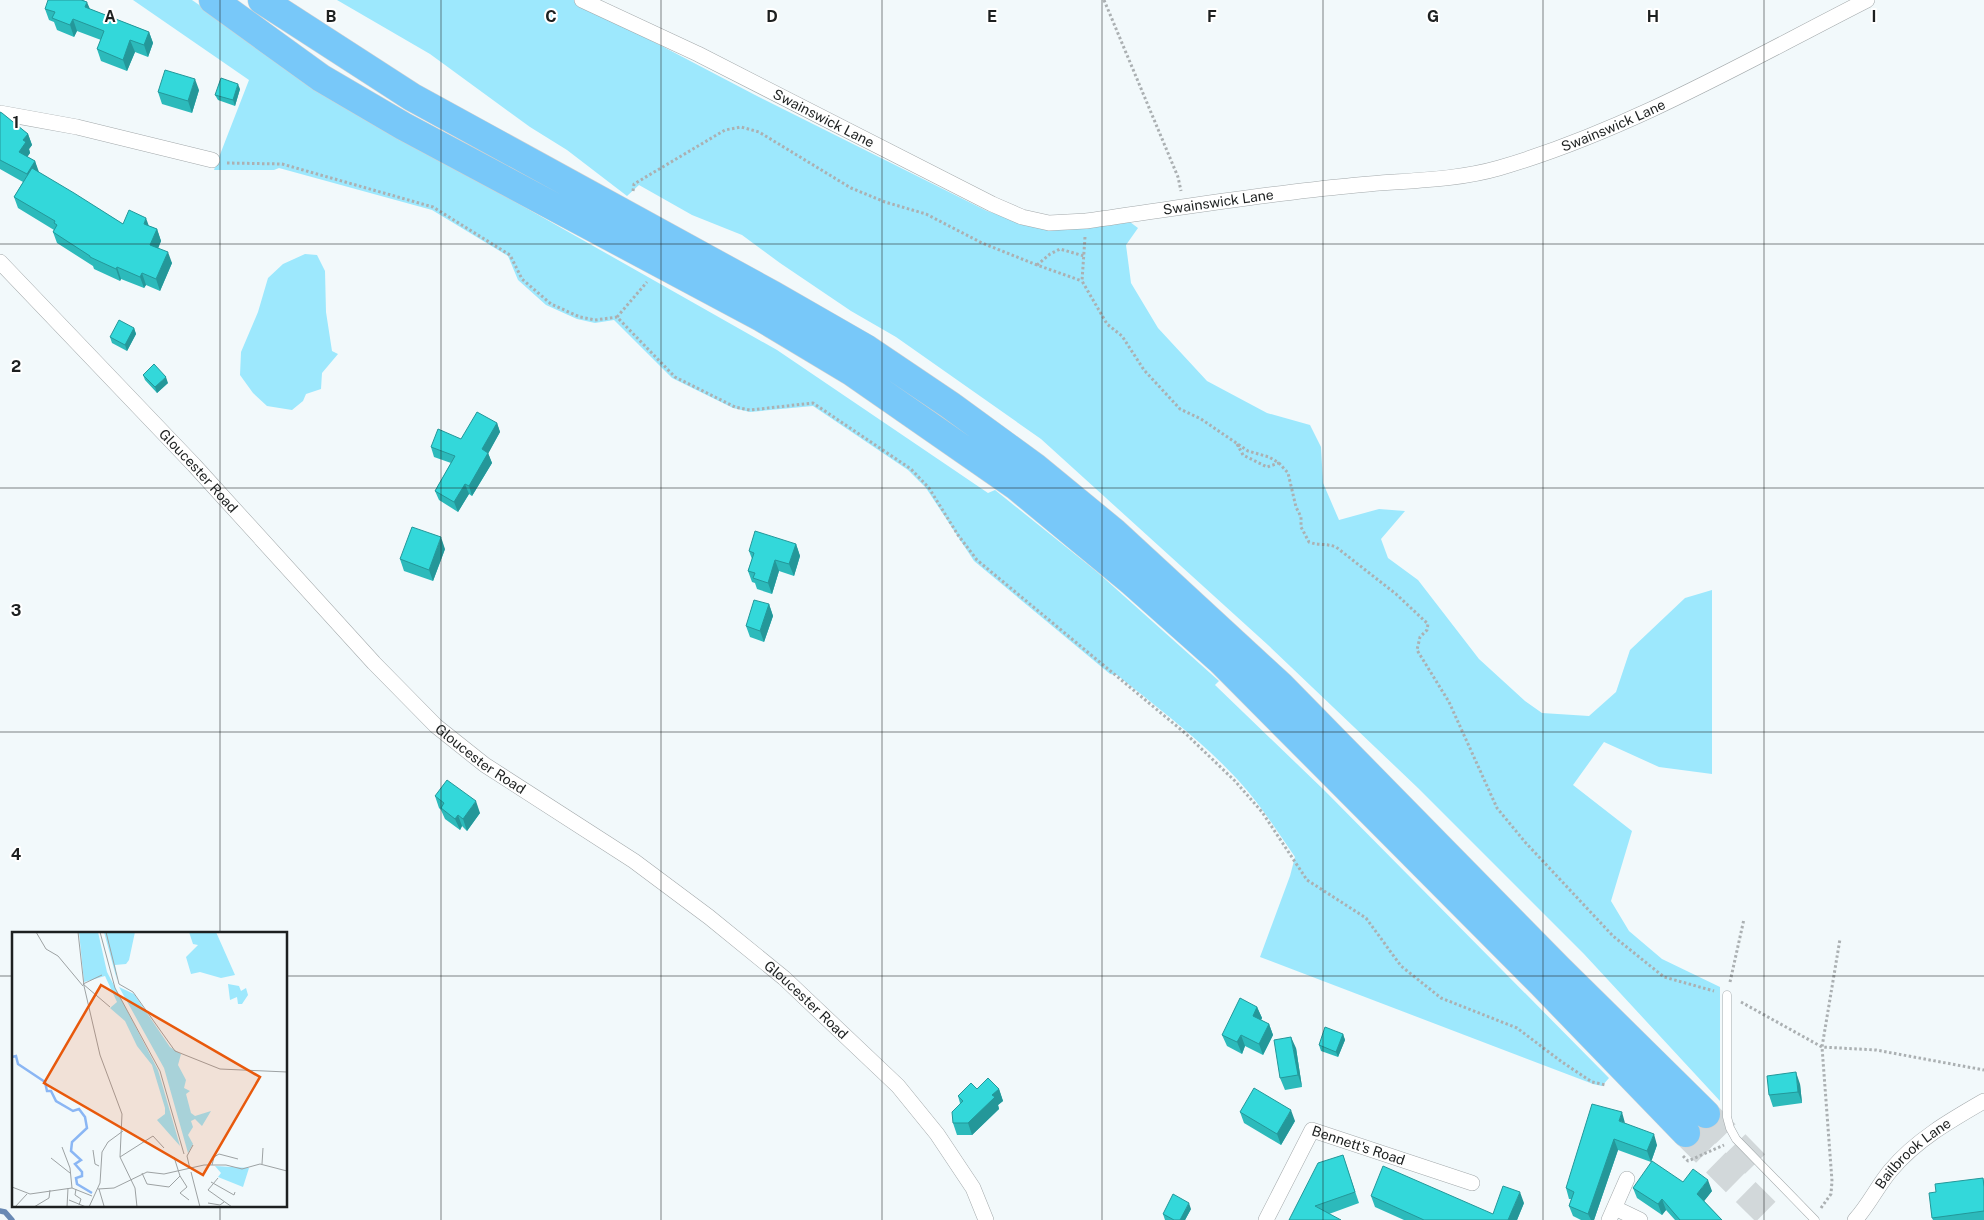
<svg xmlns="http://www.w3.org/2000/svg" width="1984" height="1220" font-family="'Public Sans',sans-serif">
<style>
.green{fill:#9de8fd}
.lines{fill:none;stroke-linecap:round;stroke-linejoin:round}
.stream{stroke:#6989b4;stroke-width:5.5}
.highway-tunnel{stroke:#d2d8da;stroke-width:28;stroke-dasharray:28 14;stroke-linecap:butt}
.lane-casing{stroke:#a3a9ab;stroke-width:9}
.street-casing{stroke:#a3a9ab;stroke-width:16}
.highway-casing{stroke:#d2d2d2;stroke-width:29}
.path{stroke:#abb0b2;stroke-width:3;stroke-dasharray:2.5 2.5;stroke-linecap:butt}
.lane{stroke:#fff;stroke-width:8}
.street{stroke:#fff;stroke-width:15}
.highway{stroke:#78c8f9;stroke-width:28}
.wall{fill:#2cbabb}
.shaded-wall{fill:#249799}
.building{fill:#33d8da;stroke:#249799}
.grid{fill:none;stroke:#1d2020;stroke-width:1;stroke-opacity:0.55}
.labels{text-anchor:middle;stroke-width:4;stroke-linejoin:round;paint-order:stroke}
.street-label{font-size:14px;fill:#1d2020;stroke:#fff}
.inset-river{fill:none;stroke:#8ab6f4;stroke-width:2.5}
.inset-road{fill:none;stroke:#9da2a3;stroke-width:1}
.view{fill:#e8590c;fill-opacity:0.15;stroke:#e8590c;stroke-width:2.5}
.inset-edge{fill:none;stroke:#1d2020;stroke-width:2.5}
.grid-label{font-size:16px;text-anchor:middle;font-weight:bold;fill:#1d2020;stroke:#fff;stroke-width:4;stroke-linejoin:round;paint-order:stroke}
</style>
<rect width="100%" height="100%" fill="#f2f9fb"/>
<path class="green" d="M133 0H192L272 55 489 187 777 350 988 493 995 490 1096 571 1219 681 1215 685 1324 790 1609 1078 1602 1086 1593 1084 1260 957 1290 876 1295 857C1277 831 1260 804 1238 780 1202 741 1158 708 1117 675L1110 674 974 561 926 488 908 470 813 406 750 412 733 408 672 378 614 320 595 323 577 319 546 305 518 280 508 256 432 210 279 168 274 170H214L249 80Z
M337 0H574L757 96 987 211 1023 222 1126 219 1138 228 1126 245 1131 283 1158 328 1207 381 1267 413 1310 425 1321 447 1323 483 1339 520 1379 509 1405 511 1381 539 1388 558 1418 580 1479 659 1525 701 1542 713 1589 716 1616 692 1630 650 1685 598 1712 590V774L1659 767 1604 742 1573 785 1632 831 1611 901 1629 931 1662 959 1720 987V1101L1584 954 1418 788 1268 645 1041 439 896 337 851 311 780 263 742 235 692 215 639 185 627 196 567 150 530 127 430 54Z
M305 254 317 255 325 271 326 312 332 351 338 354 322 373 321 389 306 394 303 401 292 410 267 406 253 393 240 375 241 352 258 312 268 278 283 264Z"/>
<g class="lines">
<path class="stream" d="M0 1211 5 1212 12 1220"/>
<path class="highway-tunnel" d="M1706 1114 1759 1168
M1686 1133 1774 1220"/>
<defs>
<path id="lane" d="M1727 995V1117L1730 1128 1736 1139 1815 1220"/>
<g id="street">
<path id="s1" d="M582 0 698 54 992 204 1022 217 1049 223 1086 221C1173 209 1261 194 1348 186 1399 180 1450 182 1499 168 1629 130 1747 61 1867 0"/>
<path d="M0 113 77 127 212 160"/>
<path id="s2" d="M0 262 194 465 374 663 436 726 485 765 634 861 709 917 784 978 898 1086 937 1134 973 1188 986 1220"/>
<path d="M1615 1208 1640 1220"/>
<path id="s3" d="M1266 1220 1312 1130 1472 1183"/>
<path d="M1609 1220 1627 1179"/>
<path id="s4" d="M1855 1220C1869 1205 1878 1185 1891 1170 1916 1140 1951 1120 1984 1101"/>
</g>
<path id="highway" d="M213 0 321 78 403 126 762 318 852 372 1016 486 1131 581 1221 661 1541 983 1686 1133
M262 0 412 97 773 295 867 349 950 405 1035 467 1114 532 1281 686 1558 968 1706 1114"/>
</defs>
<use href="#lane" class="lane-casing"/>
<use href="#street" class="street-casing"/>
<use href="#highway" class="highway-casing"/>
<path class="path" d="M1104 0 1178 177 1181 191
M227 163 282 164 433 207 510 255 522 279 551 304 580 317 595 320 617 317 675 377 735 407 750 410 813 403 911 469 929 488 958 535 977 560 1185 733 1235 781 1262 812 1307 880 1366 918 1401 966 1441 998 1517 1028 1562 1062 1592 1082 1606 1085
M633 191 634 184 725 130 741 127 759 132 851 188 885 202 926 214 982 243 1037 265 1082 281
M1085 237 1082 281 1107 324 1122 336 1144 370 1180 409 1201 419 1248 451 1269 457 1279 463 1288 473 1296 507 1301 517V527L1309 542C1319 546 1326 543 1336 547L1396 594 1428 624 1427 630 1420 637 1417 650 1449 702 1497 808 1525 842 1613 936 1664 977 1714 991
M1037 265 1050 254 1060 249 1084 256
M617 317 647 282
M1237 444 1243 455 1267 467 1279 463
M1730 982 1744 919
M1741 1002 1822 1047 1876 1050 1984 1070
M1683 1156 1688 1161 1724 1145
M1821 1208 1831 1194 1832 1181 1822 1047 1840 939"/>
<use href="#lane" class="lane"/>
<use href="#street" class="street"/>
<use href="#highway" class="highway"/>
</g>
<path class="wall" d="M84 0 90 9 149 32 153 43 148 57 135 52 127 71 101 61 97 49 101 40 77 31 74 37 57 30 54 22 49 20 45 9Z
M240 89 235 106 218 100 215 95Z
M199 90 192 113 162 104 158 92Z
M0 112 28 134 32 145 29 149 30 153 27 157 35 161 38 172 123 224 149 226 157 229 161 241 158 248 172 263 160 291 146 285 144 288 121 279 120 281 94 269 93 266 57 243 53 232 54 230 18 208 14 197 23 182 0 169Z
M134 328 136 334 127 351 112 343 110 337Z
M143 375 168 383 157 393 145 380Z
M497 423 500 432 488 453 492 463 472 496 469 494 458 512 439 500 435 491 451 463 434 457 431 447 461 439Z
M796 544 800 556 794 576 779 571 772 594 757 589 755 583 752 582 748 571 752 559 749 551Z
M445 549 433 581 404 571 400 559Z
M769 604 773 616 764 642 750 637 746 626Z
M435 796 480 813 467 831 462 826 460 830 445 819 441 810 439 808Z
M1257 1007 1262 1018 1261 1020 1269 1024 1273 1035 1263 1055 1245 1046 1242 1054 1227 1046 1222 1035Z
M1343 1034 1345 1040 1338 1057 1321 1051 1319 1045Z
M1296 1048 1302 1087 1285 1090 1280 1078Z
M1800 1084 1802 1103 1773 1107 1769 1095Z
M977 1089H999L1003 1101 998 1105 999 1109 972 1135H957L953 1123 960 1103 958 1096Z
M1240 1112 1295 1121 1281 1145 1244 1123Z
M1625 1123 1657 1145 1651 1162 1618 1150 1594 1220H1581L1573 1216 1569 1206 1571 1199H1569L1566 1188Z
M1343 1155 1359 1203 1329 1214 1289 1220Z
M1983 1178 1984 1181V1220H1933L1932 1218 1936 1192Z
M1683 1182 1712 1191 1704 1201 1722 1220H1675L1666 1210 1662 1215 1637 1198 1633 1188Z
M1371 1196 1493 1214 1524 1203 1517 1220H1404L1375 1207Z
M1191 1209 1185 1220H1165L1163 1214Z"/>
<path class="shaded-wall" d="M87 2 92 14 85 7Z
M73 19 77 31 74 37 70 25Z
M149 32 153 43 148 57 144 45Z
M130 40 135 52 127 71 123 60Z
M195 79 199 90 192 113 188 101Z
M238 84 240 89 235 106 233 100Z
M28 134 32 145 29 149 30 153 23 163 19 152 23 140Z
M35 161 39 172 31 186 27 174Z
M146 218 150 229 144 224Z
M157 229 161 241 155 256 150 245Z
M168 252 172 263 160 291 156 279Z
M117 267 121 279 120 281 116 269Z
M142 273 146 285 144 288 140 277Z
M134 328 136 334 127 351 125 345Z
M166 377 168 383 157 393 155 387Z
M497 423 500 432 488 454V453L492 463 472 496 469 486 482 449Z
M465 484 469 494 458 512 454 502Z
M441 537 445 549 433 581 429 570Z
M796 544 800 556 794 576 789 564Z
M775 560 779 571 772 594 768 583Z
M769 604 773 616 764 642 760 631Z
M476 801 480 813 467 831 463 819Z
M458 815 462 826 460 830 455 819Z
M1257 1007 1262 1018 1257 1027 1253 1016Z
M1269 1024 1273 1035 1263 1055 1259 1044Z
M1343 1034 1345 1040 1338 1057 1336 1052Z
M1241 1035 1245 1046 1242 1054 1237 1042Z
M1291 1037 1296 1048 1302 1087 1298 1075Z
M1796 1072 1800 1084 1802 1103 1798 1092Z
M999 1089 1003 1101 998 1105 999 1109 972 1135 968 1123 992 1095Z
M1291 1110 1295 1121 1281 1145 1277 1134Z
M1622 1112 1625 1123 1619 1121Z
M1654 1134 1657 1145 1651 1162 1647 1151Z
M1614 1139 1618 1150 1594 1220H1591L1588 1214Z
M1708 1180 1712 1191 1701 1205 1697 1194Z
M1520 1192 1524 1203 1517 1220H1508Z
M1662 1199 1666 1210 1662 1215 1658 1204Z
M1189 1203 1191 1209 1185 1220H1180Z"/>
<path class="building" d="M48 0H81L87 2 85 7 149 32 144 45 130 40 123 60 97 49 104 31 73 19 70 25 52 18 55 12 45 9Z
M165 70 195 79 188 101 158 92Z
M221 78 238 84 233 100 215 95Z
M0 112 2 113 28 134 23 140 26 142 19 152 35 161 27 174 0 160Z
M32 168 74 193 123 224 129 210 146 218 144 224 157 229 150 245 168 252 156 279 142 273 140 277 117 267 116 269 90 257V256L53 232 57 225 54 223 55 221 14 197Z
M119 320 134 328 125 345 110 337Z
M154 364 166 377 155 387 143 375Z
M477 412 497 423 482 449 488 453 469 486 465 484 454 502 435 491 455 456 431 447 438 429 461 439Z
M412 527 441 537 429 570 400 559Z
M755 531 796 544 789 564 775 560 768 583 753 578 755 573 748 571 754 553 749 551Z
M754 600 769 604 760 631 746 626Z
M447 780 476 801 463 819 458 815 455 819 441 808 444 803 435 796Z
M1240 998 1257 1007 1253 1016 1269 1024 1259 1044 1241 1035 1237 1042 1222 1035Z
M1325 1027 1343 1034 1336 1052 1319 1045Z
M1291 1037 1298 1075 1280 1078 1274 1040Z
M1796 1072 1798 1092 1769 1095 1767 1076Z
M988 1078 999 1089 992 1095 995 1097 968 1123H953L952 1112 963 1101 958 1096 971 1083 977 1089Z
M1254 1088 1291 1110 1277 1134 1240 1112Z
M1592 1104 1622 1112 1619 1121 1654 1134 1647 1151 1614 1139 1588 1214 1569 1206 1574 1192 1566 1188Z
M1343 1155 1355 1192 1315 1206 1341 1220H1289L1318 1163Z
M1652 1161 1683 1182 1693 1169 1708 1180 1697 1194 1722 1220H1680L1662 1199 1658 1204 1633 1188Z
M1383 1166 1493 1214 1503 1186 1520 1192 1508 1220H1424L1371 1196Z
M1983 1178 1984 1187V1211L1932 1218 1929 1193 1936 1192 1935 1184Z
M1173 1194 1189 1203 1180 1220H1174L1163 1214Z"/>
<path class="grid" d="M220 0V934M441 0V1220M661 0V1220M882 0V1220M1102 0V1220M1323 0V1220M1543 0V1220M1764 0V1220M0 244H1984M0 488H1984M0 732H1984M0 976H14M286 976H1984M220 1206V1220"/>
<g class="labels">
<g class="street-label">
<text dy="5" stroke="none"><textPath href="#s1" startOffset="269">Swainswick Lane</textPath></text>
<text dy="5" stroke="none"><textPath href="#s1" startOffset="1094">Swainswick Lane</textPath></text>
<text dy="5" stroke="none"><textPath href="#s1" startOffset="689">Swainswick Lane</textPath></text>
<text dy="5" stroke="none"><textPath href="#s2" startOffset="288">Gloucester Road</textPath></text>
<text dy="5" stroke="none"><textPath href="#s2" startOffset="692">Gloucester Road</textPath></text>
<text dy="5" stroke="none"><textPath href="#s2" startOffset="1098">Gloucester Road</textPath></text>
<text dy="5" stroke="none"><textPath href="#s3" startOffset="150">Bennett's Road</textPath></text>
<text dy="5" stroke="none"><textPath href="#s4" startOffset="89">Bailbrook Lane</textPath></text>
</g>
</g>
<g transform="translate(12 932)">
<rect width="275" height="275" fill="#f2f9fb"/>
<path d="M67 0H86L95 40 146 138 168 214 145 188 153 182V176L140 133 125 114 113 89 98 76 105 70 93 44 72 50ZM92 0H123L117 28 114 32 103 33 105 48ZM177 0H204L223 43 209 46 188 40 179 42 174 25 186 13 181 12ZM216 52 227 54 229 59 234 56 236 63 230 72H226L225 65 218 68ZM107 55 122 62 158 115 169 122 166 133 174 148 172 156 178 159 174 162 179 181 183 184 199 179 190 194 183 187 179 189 181 195 176 203 181 212 176 221 152 136ZM203 234 237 236 231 255 206 245 209 241Z" fill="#9de8fd"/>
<path class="inset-river" d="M0 125 4 124 6 132 33 150 35 159H39L44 169 61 179 67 177 73 185 75 196 60 210 59 219 69 228 63 232 70 240V244L64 246 65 252 80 261"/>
<path class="inset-road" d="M24 0 34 17 46 24 71 54M66 0 72 54 88 123 110 182 108 225 123 256 125 275M88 0 103 56 148 139 172 222M94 0 107 52 121 60 163 119 208 137 275 140M90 43 71 52 98 75M50 215 58 236 60 256M81 218 83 232 87 234M108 225 141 204 152 216M162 225 168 244 175 255 168 261 177 268M39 226 58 241M250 232 251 216M200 233 202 225 207 222 226 227M178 237 175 224 181 213M179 240 188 275M130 241 135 252 157 255 168 244M206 246 196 258 220 275M199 250 222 263 223 260M0 255 18 262 60 256 80 264M64 257 63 263 69 267 67 273M86 257 102 256 135 240 152 242 192 233H214L230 237 248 232 275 239M87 257 92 274M57 268 74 275M196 271 208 273 212 270M3 275 15 262M22 275 37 266 38 258M55 275 56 256M77 275 88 251 90 220 96 210 111 199"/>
<path class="view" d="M89 53 248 145 191 243 32 151Z"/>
<rect width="275" height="275" class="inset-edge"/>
</g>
<g class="grid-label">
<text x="110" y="22">A</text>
<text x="331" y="22">B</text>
<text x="551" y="22">C</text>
<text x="772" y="22">D</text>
<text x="992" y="22">E</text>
<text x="1212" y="22">F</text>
<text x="1433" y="22">G</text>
<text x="1653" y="22">H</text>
<text x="1874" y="22">I</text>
<text x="16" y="128">1</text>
<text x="16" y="372">2</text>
<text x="16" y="616">3</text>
<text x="16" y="860">4</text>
</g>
</svg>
